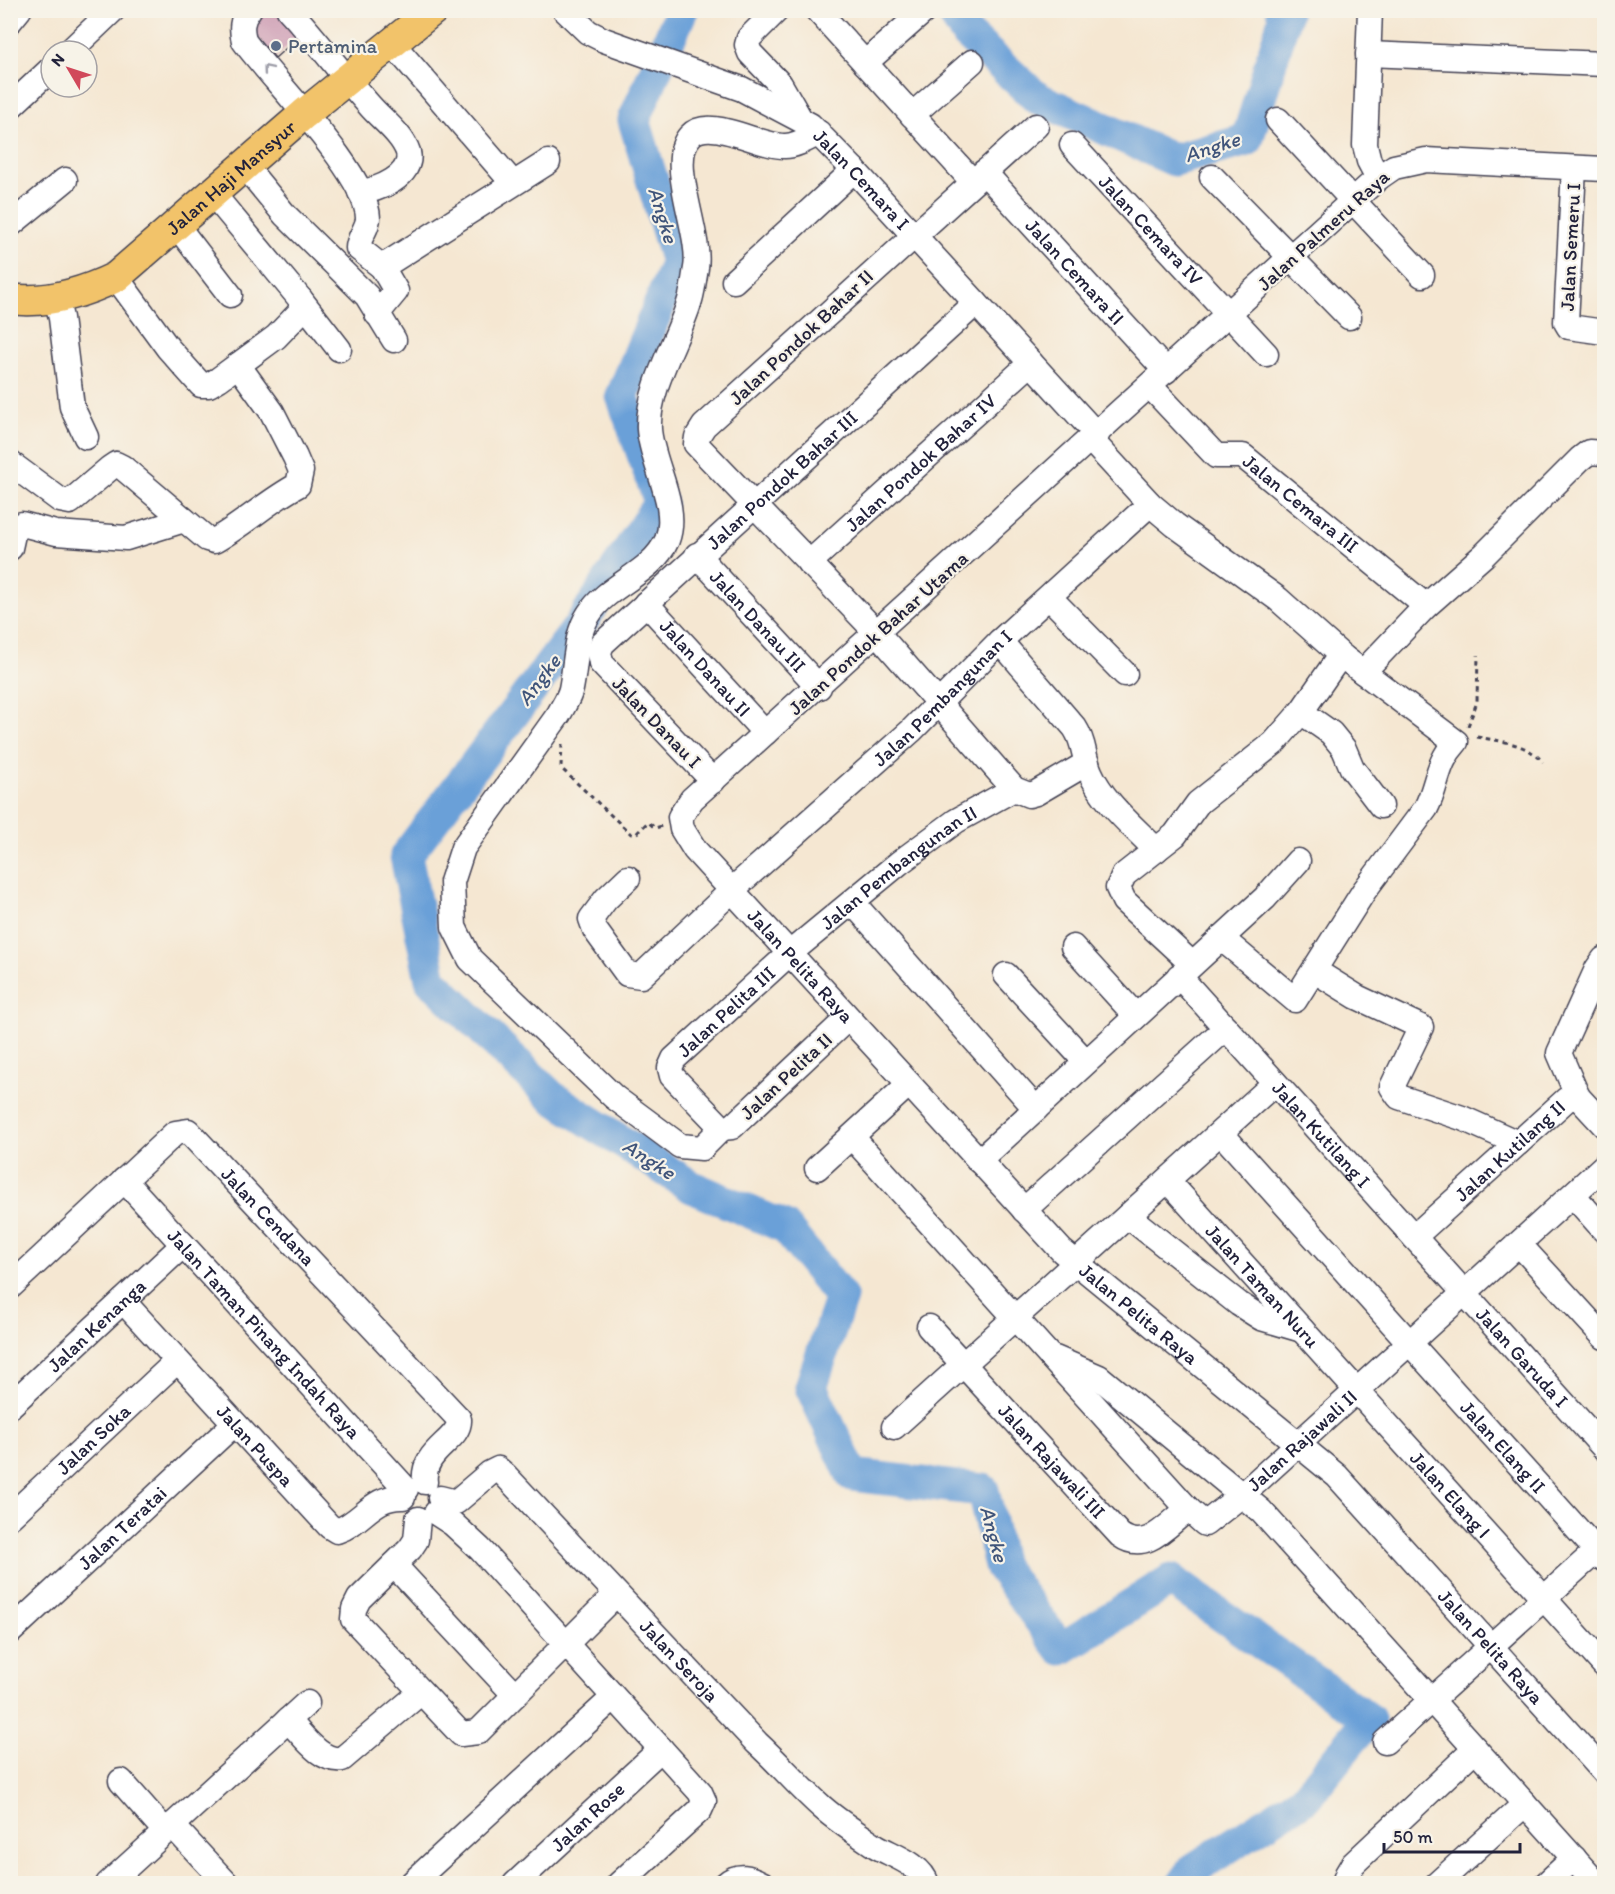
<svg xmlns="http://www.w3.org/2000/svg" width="1615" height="1894" font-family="Itim,sans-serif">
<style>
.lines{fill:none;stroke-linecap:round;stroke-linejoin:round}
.river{stroke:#6ba0d8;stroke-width:33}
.building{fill:#ca96b0}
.minor-casing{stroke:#424052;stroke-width:27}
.major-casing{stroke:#424052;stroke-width:33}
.path{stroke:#424052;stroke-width:3;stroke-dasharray:4.5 4.5;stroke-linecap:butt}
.minor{stroke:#fff;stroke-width:24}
.major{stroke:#f2c36a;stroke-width:30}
.oneway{stroke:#9c9ca7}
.service-dot{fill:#5c6f8a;stroke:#f7f3e8;stroke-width:2}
.labels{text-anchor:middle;stroke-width:4.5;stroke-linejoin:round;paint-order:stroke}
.service-label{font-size:20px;fill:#4e5e75;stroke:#f7f3e8;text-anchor:start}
.street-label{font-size:20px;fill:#22223b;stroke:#f7f3e8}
.water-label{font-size:21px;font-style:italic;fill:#3f547a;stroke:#f7f3e8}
</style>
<rect width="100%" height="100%" fill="#f7f3e8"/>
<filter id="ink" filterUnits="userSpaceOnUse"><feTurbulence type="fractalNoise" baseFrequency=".0167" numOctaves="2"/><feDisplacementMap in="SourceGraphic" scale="12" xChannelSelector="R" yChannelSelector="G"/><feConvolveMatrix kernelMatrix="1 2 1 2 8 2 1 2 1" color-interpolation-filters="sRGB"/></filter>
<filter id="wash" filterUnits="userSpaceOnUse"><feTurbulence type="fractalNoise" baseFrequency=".008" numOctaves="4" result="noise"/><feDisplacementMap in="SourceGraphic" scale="24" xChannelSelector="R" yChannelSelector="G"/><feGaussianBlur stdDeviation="1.35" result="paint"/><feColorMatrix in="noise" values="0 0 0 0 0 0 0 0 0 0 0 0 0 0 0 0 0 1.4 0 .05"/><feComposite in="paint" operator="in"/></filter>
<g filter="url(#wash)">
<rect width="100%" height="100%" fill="#f5e7d2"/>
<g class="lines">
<path class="river" d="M682 10 634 120 677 262 622 396 660 502 578 628 406 856 431 980 552 1097 692 1187 785 1227 841 1297 811 1387 852 1475 983 1490 1000 1566 1061 1649 1171 1580 1369 1719 1306 1797 1194 1869 1183 1884
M951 10 966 33 1037 98 1174 160 1247 140 1285 16 1282 10"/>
</g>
<g id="blocks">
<path class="building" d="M233 10H282L302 34 275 58Z"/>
</g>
</g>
<g filter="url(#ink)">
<use href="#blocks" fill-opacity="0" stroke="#424052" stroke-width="1.5"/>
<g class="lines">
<defs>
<g id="minor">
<path d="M249 10C241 20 241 29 244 41 272 80 367 173 368 218 368 228 358 238 358 248L382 267 396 291 377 314"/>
<path d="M289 10C318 41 342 75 370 106 381 119 402 134 408 152 414 176 377 191 360 192"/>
<path id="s1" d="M565 10 588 32 604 40 742 89 810 125 854 170 1097 435"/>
<path d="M777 10 749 38 747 45 750 53 780 84 799 117"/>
<path d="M817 10 973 182"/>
<path d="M1370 10 1365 145 1369 161 1378 178"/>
<path d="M10 21 19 10"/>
<path d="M391 42 512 182"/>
<path d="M70 51 113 10"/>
<path d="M1368 54 1604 64"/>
<path d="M865 63 924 11"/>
<path d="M10 107 51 69"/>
<path d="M912 115 972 62"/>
<path d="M1278 120 1422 275"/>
<path d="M1036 126 704 426 697 437 696 444 878 634 1014 789 1029 795 1036 793 1087 763"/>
<path id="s2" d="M1072 145 1266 354"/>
<path d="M245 166 285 215 367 296 394 340"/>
<path d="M1574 168 1566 322 1569 327 1604 332"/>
<path id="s3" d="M1604 169 1426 160 1394 167 1378 178 692 799 680 817 682 829 695 850 1062 1251 1337 1476 1604 1772"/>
<path id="s4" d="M984 172 1166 371"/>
<path d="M1212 177 1349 317"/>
<path d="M10 225 65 180"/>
<path d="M177 226 230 295"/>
<path d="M382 267 548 162"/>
<path d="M116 277 168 348 201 385H209L219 379 276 337 301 311V300L213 194"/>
<path d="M734 281 854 170"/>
<path d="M56 298 61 318 72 407 86 437"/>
<path d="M301 300 339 349"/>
<path id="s5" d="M1150 386 1216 456H1243L1426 606"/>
<path d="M1091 440 1150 504 1175 525 1278 599 1343 657 1456 742C1436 763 1438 785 1426 808L1364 891 1295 1000 1221 938"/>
<path d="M10 463 60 500 70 502 110 468 116 464 122 467 207 539 214 541C244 524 268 501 298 485L301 471 295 457 272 412 238 365"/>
<path d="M10 548 14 530 22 524 56 533 126 538 184 520"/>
<path id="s6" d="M697 555 819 687"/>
<path id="s7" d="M809 563 1031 363"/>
<path d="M1049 597 1125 674"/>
<path id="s8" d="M646 603 765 733"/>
<path d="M1000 641 1075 728C1085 743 1083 757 1090 772 1103 802 1134 827 1156 850"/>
<path d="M1363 672 1426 606 1484 555 1580 459 1589 452 1604 453"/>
<path d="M1301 712 1335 663 1343 657"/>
<path id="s9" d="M713 781 601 663 599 652 602 644 976 303"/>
<path id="s10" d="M628 878 606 899 591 919 595 930 627 974 641 976 742 881 911 731 1000 641 1150 504"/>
<path d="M853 903 1036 1109"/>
<path d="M1073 947 1136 1016"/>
<path d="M1192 964 1124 901 1118 888 1124 875 1175 835 1198 803 1274 743 1301 712 1331 733 1344 749 1352 768 1381 806"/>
<path d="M1315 971 1357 997 1421 1027 1392 1087 1399 1097 1462 1118 1518 1143"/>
<path d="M1006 975 1086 1062"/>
<path id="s11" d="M1179 976 1604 1448"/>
<path id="s12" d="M848 1018 732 1127 722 1128 672 1076 670 1068 674 1059 790 953 899 863 956 821 1014 789"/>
<path d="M1578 1097 1559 1053 1597 969 1604 959"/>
<path d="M722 1128 702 1148 680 1146 614 1097 470 959 454 927 452 882 463 848 559 714C563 706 569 698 571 689 576 665 575 635 589 614 608 584 652 574 667 540 680 507 651 462 649 429 647 387 679 339 690 300 693 290 694 279 696 268 702 233 666 162 690 136 709 115 760 147 785 146 796 146 809 138 819 133"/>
<path id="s13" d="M1221 1133 1604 1559"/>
<path id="s14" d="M852 1137 1188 1509 1205 1524 1243 1494 1604 1166"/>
<path d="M979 1161 1265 898 1298 861"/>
<path d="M817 1168 909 1084"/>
<path id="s15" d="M124 1180 406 1489"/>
<path id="s16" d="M1168 1181 1604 1665"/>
<path d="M1573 1195 1604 1230"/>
<path d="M1024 1210 1226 1028"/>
<path d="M1128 1216 1239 1304 1261 1318 1302 1330"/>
<path id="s17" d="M1414 1237 1567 1099 1578 1097 1604 1125"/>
<path d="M1519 1244 1604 1337"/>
<path id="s18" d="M10 1287 175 1133 188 1131 459 1419C461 1441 421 1449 425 1482"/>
<path id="s19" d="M123 1301 329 1526 337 1531C363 1522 372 1496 403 1497"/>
<path id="s20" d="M929 1327 1120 1535C1146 1554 1167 1525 1188 1509"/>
<path d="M1055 1358 1099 1377 1261 1511 1597 1884"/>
<path id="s21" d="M10 1406 183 1245"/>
<path d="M894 1427 1275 1083"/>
<path id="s22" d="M440 1498 456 1502 490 1473 498 1469 505 1475 757 1743C780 1764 800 1788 823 1808 839 1822 858 1834 876 1846 893 1856 921 1864 927 1884"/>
<path d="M436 1513 453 1524 480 1549 700 1792 704 1801 700 1810 619 1884"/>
<path id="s23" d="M10 1517 177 1361"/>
<path d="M418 1519 416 1540 410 1549 359 1599 354 1609 353 1619 461 1734 478 1732 616 1594"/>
<path d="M394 1565 515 1695"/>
<path id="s24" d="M10 1632 234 1424"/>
<path d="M288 1720C303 1735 320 1762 342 1759L420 1693"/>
<path d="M1385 1742 1604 1544"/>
<path d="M121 1781 165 1831"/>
<path d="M172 1825 227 1884"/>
<path d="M108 1884 307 1703"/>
<path d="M411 1884 613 1698"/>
<path id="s25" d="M515 1884 661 1749"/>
<path d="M726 1884C738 1873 750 1877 763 1884"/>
<path d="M1344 1884 1347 1874 1353 1864 1475 1749"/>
<path d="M1437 1884 1525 1804"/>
<path d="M1546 1884 1574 1858"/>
</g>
<g id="major">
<path id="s26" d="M10 299C47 304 83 293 116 277L304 114 433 10"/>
</g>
</defs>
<use href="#minor" class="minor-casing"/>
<use href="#major" class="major-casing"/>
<path class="path" d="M1468 726 1477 702 1478 655
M1477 737C1500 741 1527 743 1543 762
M562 744 561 766 563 770 631 834H636L648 822 655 828 662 826"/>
<use href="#minor" class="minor"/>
<use href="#major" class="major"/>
</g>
<defs><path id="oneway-chevron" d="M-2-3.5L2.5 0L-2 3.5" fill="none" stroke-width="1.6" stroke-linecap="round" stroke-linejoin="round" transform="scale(1.5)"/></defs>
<use class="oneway" href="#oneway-chevron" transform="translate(267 69) rotate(-130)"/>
</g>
<circle class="service-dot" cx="276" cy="46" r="6"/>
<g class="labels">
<g class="service-label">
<text x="288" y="53">Pertamina</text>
</g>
<g class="street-label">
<text dy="7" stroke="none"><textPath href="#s26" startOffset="262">Jalan Haji Mansyur</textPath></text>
<text dy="7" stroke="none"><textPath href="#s1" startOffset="348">Jalan Cemara I</textPath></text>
<text dy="7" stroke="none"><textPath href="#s2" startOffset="116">Jalan Cemara IV</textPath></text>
<text transform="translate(1323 230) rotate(-42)" y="7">Jalan Palmeru Raya</text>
<text transform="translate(1570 247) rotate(-87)" y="7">Jalan Semeru I</text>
<text dy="7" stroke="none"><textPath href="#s4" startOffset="135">Jalan Cemara II</textPath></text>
<text transform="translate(801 337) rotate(-43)" y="7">Jalan Pondok Bahar II</text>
<text dy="7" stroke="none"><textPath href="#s7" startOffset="150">Jalan Pondok Bahar IV</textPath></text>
<text dy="7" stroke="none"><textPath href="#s9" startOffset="426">Jalan Pondok Bahar III</textPath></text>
<text dy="7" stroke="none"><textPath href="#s5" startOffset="198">Jalan Cemara III</textPath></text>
<text dy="7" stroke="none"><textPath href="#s6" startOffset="90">Jalan Danau III</textPath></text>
<text transform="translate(878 633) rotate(-42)" y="7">Jalan Pondok Bahar Utama</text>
<text dy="7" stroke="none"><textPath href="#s8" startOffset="88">Jalan Danau II</textPath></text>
<text dy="7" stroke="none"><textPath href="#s10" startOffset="546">Jalan Pembangunan I</textPath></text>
<text transform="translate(657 722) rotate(46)" y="7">Jalan Danau I</text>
<text dy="7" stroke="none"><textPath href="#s12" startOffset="555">Jalan Pembangunan II</textPath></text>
<text dy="7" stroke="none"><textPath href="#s3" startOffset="1371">Jalan Pelita Raya</textPath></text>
<text dy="7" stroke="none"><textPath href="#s12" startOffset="330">Jalan Pelita III</textPath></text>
<text transform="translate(786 1076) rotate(-43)" y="7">Jalan Pelita II</text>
<text dy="7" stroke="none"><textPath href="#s11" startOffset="213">Jalan Kutilang I</textPath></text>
<text dy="7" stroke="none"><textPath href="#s17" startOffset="129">Jalan Kutilang II</textPath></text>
<text dy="7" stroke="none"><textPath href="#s18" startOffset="356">Jalan Cendana</textPath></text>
<text dy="7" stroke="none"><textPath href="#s16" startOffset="141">Jalan Taman Nuru</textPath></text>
<text dy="7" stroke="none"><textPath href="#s3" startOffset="1857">Jalan Pelita Raya</textPath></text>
<text dy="7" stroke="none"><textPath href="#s21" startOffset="118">Jalan Kenanga</textPath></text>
<text dy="7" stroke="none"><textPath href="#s15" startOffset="208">Jalan Taman Pinang Indah Raya</textPath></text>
<text dy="7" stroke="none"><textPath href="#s11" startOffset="513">Jalan Garuda I</textPath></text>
<text dy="7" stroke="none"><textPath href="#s23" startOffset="114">Jalan Soka</textPath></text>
<text dy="7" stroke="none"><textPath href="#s14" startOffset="652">Jalan Rajawali II</textPath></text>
<text dy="7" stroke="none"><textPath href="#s19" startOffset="196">Jalan Puspa</textPath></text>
<text dy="7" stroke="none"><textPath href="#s13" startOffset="422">Jalan Elang II</textPath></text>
<text dy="7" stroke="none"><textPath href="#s20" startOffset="182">Jalan Rajawali III</textPath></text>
<text dy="7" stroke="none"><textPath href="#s16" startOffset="422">Jalan Elang I</textPath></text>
<text dy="7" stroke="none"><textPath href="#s24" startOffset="153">Jalan Teratai</textPath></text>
<text dy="7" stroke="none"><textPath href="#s3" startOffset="2343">Jalan Pelita Raya</textPath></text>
<text dy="7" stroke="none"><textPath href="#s22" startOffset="334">Jalan Seroja</textPath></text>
<text dy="7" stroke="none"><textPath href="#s25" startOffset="99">Jalan Rose</textPath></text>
</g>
<g class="water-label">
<text transform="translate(1212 147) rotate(-18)" y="7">Angke</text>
<text transform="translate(663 215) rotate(73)" y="7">Angke</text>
<text transform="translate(539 680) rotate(-53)" y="7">Angke</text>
<text transform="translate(649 1159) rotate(33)" y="7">Angke</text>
<text transform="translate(994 1534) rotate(75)" y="7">Angke</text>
</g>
</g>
<rect width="1615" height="1894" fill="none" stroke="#f7f3e8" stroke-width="36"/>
<g transform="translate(69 69) rotate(309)"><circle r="28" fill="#f7f3e8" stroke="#a29fa3" stroke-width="1.5"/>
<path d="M0-4.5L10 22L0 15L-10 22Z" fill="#d1495b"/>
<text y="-9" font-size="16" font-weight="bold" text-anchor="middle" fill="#22223b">N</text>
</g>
<path d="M1384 1843v9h136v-9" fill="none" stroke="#22223b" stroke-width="3"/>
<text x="1393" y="1843" font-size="18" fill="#22223b" stroke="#f7f3e8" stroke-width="4.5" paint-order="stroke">50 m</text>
</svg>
